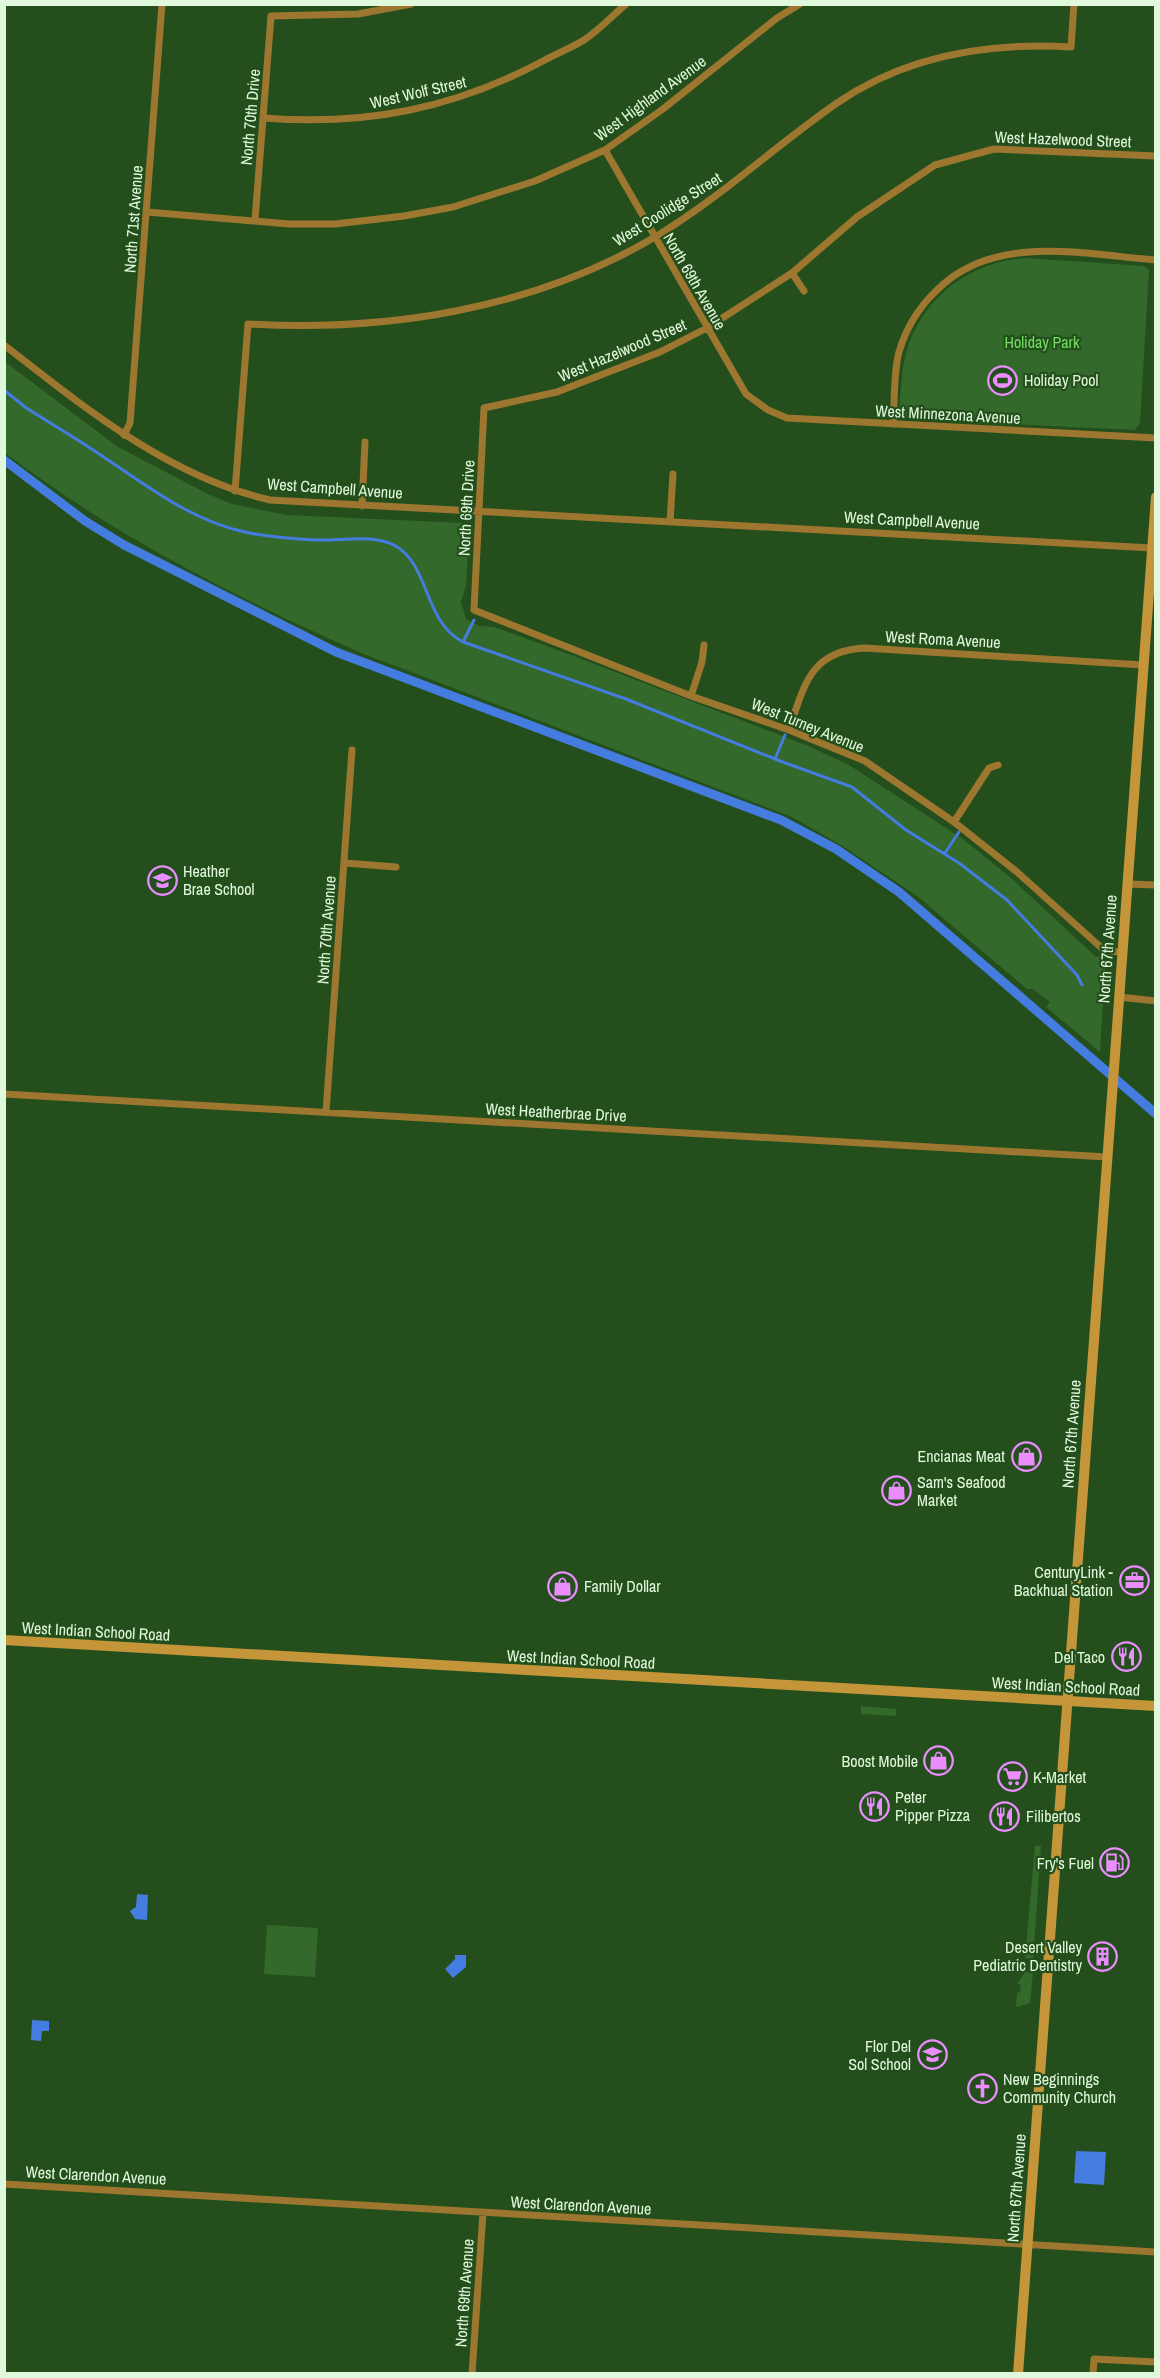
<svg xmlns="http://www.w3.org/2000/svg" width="1160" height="2378" font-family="'Archivo Narrow',sans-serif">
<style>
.green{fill:#33692a}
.water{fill:#447ce0}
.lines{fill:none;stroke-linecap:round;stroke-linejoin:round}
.stream{stroke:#447ce0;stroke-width:3}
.canal{stroke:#447ce0;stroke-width:9}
.street{stroke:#9d772f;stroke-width:7}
.secondary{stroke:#c59639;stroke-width:10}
.labels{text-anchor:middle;stroke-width:4.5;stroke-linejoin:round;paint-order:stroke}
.street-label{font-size:16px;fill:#e0f8db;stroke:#244f1d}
.park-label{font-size:16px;fill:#71de5f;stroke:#244f1d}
.poi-label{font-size:16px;fill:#e0f8db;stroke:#244f1d;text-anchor:start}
</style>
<rect width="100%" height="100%" fill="#244f1d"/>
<path class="green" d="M1026 258 1144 266 1149 270 1140 423 1135 430 908 419 901 415C898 404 901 390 902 378 907 311 960 262 1026 258Z
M4 361 118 447 208 494 232 504 287 515 463 523 467 526 469 533 466 585 461 602 466 619 479 626 494 627 571 655 806 745 849 765 963 839 1011 878 1096 957 1100 956 1106 962V1000L1103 1003 1100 1052 1046 1007 1050 1002 1033 989H1027L917 896 841 845 792 817 364 654C238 599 115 536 5 453Z
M861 1706 896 1709V1716L861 1714Z
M1035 1846H1041L1033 1960 1025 1958Z
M267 1925 318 1928 315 1977 264 1974Z
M1025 1972 1033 1973 1030 2003 1016 2007 1017 1993 1020 1992 1021 1985 1017 1984Z"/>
<path class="water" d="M137 1894 148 1895 147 1920 135 1919 130 1911 136 1907Z
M455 1955H466V1967L453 1978 445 1969 455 1959Z
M32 2020 49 2021V2031H42L41 2041 31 2040Z
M1076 2151 1106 2152 1104 2185 1074 2183Z"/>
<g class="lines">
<path class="stream" d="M4 390 25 407C51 424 79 440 105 458 149 487 192 521 245 532 267 537 294 539 317 540 340 541 372 534 394 545 430 564 423 621 463 642L626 699 780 761 852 787 906 830 959 863 1007 900 1077 975 1082 985
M463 642 474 620
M775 759 785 735
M945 853 959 832"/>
<path class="canal" d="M4 460 85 521 124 545 336 652 781 820 836 849 899 892 1156 1114"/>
<path class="street" d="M264 118C365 126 453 109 543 61 556 54 571 48 584 40 599 30 612 16 626 4
M605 150 746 394 768 410 787 418 1156 438
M147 212 289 224H335L404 216 453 207 535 181 605 150 663 109 777 18 800 4
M255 220 271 16 358 14 411 4
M792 273 804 291
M4 345C85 408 169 477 270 500L1152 548
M893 424C895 401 893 375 899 352 906 328 919 307 937 290 994 233 1083 254 1155 260
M124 435 130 423 162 4
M235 491 248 324C388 332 533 309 655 237 720 198 775 146 837 103 907 55 988 42 1071 47L1074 4
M362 506 365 442
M670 522 673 474
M691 696 702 662 704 645
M789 730C804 686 810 651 864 648L1143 665
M954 822 989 768 998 765
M345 863 396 867
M1127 884 1156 885
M1122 952 1105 951 1017 872 954 822 865 761 789 730 691 696 474 610 484 408 557 392 660 352 707 328 792 273 857 217 935 165 994 149 1156 156
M1119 997 1156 1001
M4 1094 1107 1157
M326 1112 352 750
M4 2184 1156 2252
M472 2374 483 2213
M1093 2374 1094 2359 1156 2362"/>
<path class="secondary" d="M4 1640 1156 1706
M1018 2374 1156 497"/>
</g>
<defs>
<symbol id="stadium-ring" viewBox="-11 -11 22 22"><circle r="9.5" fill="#244f1d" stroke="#ea8dfd" stroke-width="1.5"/><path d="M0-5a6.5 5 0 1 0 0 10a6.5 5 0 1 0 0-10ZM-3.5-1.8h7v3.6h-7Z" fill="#ea8dfd"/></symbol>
<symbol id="school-ring" viewBox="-11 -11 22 22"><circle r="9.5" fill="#244f1d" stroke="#ea8dfd" stroke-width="1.5"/><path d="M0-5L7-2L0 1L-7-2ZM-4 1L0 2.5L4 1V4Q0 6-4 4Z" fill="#ea8dfd"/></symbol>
<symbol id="shop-ring" viewBox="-11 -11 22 22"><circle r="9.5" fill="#244f1d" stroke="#ea8dfd" stroke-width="1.5"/><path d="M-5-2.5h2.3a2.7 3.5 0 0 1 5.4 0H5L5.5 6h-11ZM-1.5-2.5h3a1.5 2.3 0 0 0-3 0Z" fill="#ea8dfd"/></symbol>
<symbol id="office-ring" viewBox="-11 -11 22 22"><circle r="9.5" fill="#244f1d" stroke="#ea8dfd" stroke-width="1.5"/><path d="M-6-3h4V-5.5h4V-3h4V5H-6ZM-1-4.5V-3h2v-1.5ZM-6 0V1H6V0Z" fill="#ea8dfd"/></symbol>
<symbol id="restaurant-ring" viewBox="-11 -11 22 22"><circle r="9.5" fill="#244f1d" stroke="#ea8dfd" stroke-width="1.5"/><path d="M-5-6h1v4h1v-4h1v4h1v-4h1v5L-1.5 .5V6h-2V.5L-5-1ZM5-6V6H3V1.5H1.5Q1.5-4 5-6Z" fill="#ea8dfd"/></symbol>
<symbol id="supermarket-ring" viewBox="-11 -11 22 22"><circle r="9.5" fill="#244f1d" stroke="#ea8dfd" stroke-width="1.5"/><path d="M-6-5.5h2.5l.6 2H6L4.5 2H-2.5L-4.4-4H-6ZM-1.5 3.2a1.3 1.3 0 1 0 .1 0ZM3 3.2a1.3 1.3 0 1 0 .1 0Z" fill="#ea8dfd"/></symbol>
<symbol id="fuel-ring" viewBox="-11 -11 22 22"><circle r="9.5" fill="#244f1d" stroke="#ea8dfd" stroke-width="1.5"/><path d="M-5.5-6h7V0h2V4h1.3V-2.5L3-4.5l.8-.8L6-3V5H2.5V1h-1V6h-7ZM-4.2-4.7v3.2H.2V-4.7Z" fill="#ea8dfd"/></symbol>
<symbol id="building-ring" viewBox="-11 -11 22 22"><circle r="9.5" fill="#244f1d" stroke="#ea8dfd" stroke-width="1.5"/><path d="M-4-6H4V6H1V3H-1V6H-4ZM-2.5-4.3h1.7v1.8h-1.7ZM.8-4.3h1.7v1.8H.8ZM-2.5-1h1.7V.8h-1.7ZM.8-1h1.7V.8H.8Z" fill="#ea8dfd"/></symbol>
<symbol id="church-ring" viewBox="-11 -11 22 22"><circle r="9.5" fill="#244f1d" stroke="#ea8dfd" stroke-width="1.5"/><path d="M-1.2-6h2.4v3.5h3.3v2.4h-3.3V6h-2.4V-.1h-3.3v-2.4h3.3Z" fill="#ea8dfd"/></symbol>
</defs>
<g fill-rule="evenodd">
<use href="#stadium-ring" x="986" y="364" width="33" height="33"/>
<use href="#school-ring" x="146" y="864" width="33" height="33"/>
<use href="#shop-ring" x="1010" y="1440" width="33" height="33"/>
<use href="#shop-ring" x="880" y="1474" width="33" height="33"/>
<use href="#office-ring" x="1118" y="1564" width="33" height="33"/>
<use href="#shop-ring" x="546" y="1570" width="33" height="33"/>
<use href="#restaurant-ring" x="1110" y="1640" width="33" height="33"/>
<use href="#shop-ring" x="922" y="1744" width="33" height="33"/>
<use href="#supermarket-ring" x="996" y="1760" width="33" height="33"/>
<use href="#restaurant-ring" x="858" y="1790" width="33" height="33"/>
<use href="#restaurant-ring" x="988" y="1800" width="33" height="33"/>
<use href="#fuel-ring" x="1098" y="1846" width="33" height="33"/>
<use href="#building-ring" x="1086" y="1940" width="33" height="33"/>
<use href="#school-ring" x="916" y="2038" width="33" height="33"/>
<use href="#church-ring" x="966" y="2072" width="33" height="33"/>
</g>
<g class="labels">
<g class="street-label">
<text transform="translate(418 92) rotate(-13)" y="6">West Wolf Street</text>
<text transform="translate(650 98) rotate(-36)" y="6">West Highland Avenue</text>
<text transform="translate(250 117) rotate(-85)" y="6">North 70th Drive</text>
<text transform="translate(1063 139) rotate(2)" y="6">West Hazelwood Street</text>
<text transform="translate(667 209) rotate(-32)" y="6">West Coolidge Street</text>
<text transform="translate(133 219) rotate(-86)" y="6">North 71st Avenue</text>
<text transform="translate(695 281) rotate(60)" y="6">North 69th Avenue</text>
<text transform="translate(622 350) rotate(-23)" y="6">West Hazelwood Street</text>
<text transform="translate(948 414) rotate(3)" y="6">West Minnezona Avenue</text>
<text transform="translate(335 488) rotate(4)" y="6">West Campbell Avenue</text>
<text transform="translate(466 508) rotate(-87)" y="6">North 69th Drive</text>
<text transform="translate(912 520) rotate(3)" y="6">West Campbell Avenue</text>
<text transform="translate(943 639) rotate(3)" y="6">West Roma Avenue</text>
<text transform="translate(808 725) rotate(22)" y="6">West Turney Avenue</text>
<text transform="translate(326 930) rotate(-86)" y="6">North 70th Avenue</text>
<text transform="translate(1107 949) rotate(-86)" y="6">North 67th Avenue</text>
<text transform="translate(556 1112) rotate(3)" y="6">West Heatherbrae Drive</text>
<text transform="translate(1071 1434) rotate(-86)" y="6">North 67th Avenue</text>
<text transform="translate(96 1631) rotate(3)" y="6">West Indian School Road</text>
<text transform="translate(581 1659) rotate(3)" y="6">West Indian School Road</text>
<text transform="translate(1066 1686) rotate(3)" y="6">West Indian School Road</text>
<text transform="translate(96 2175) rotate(3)" y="6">West Clarendon Avenue</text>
<text transform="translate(1016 2188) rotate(-86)" y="6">North 67th Avenue</text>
<text transform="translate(581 2205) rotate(3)" y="6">West Clarendon Avenue</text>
<text transform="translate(464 2293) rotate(-86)" y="6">North 69th Avenue</text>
</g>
<g class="park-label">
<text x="1042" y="348">Holiday Park</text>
</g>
<g class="poi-label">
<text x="1024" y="386">Holiday Pool</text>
<text x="183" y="877">Heather<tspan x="183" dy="18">Brae School</tspan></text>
<text x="1005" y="1462" text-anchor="end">Encianas Meat</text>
<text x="917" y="1488">Sam's Seafood<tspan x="917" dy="18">Market</tspan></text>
<text x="1113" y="1578" text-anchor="end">CenturyLink -<tspan x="1113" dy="18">Backhual Station</tspan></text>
<text x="584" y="1592">Family Dollar</text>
<text x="1105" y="1663" text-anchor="end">Del Taco</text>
<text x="918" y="1767" text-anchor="end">Boost Mobile</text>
<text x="1033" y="1783">K-Market</text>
<text x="895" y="1803">Peter<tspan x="895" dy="18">Pipper Pizza</tspan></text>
<text x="1026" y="1822">Filibertos</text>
<text x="1094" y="1869" text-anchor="end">Fry's Fuel</text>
<text x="1082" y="1953" text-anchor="end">Desert Valley<tspan x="1082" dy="18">Pediatric Dentistry</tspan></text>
<text x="911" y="2052" text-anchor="end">Flor Del<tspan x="911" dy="18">Sol School</tspan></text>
<text x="1003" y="2085">New Beginnings<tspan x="1003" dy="18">Community Church</tspan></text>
</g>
</g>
<rect width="1160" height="2378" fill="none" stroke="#e0f8db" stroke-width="12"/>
</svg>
